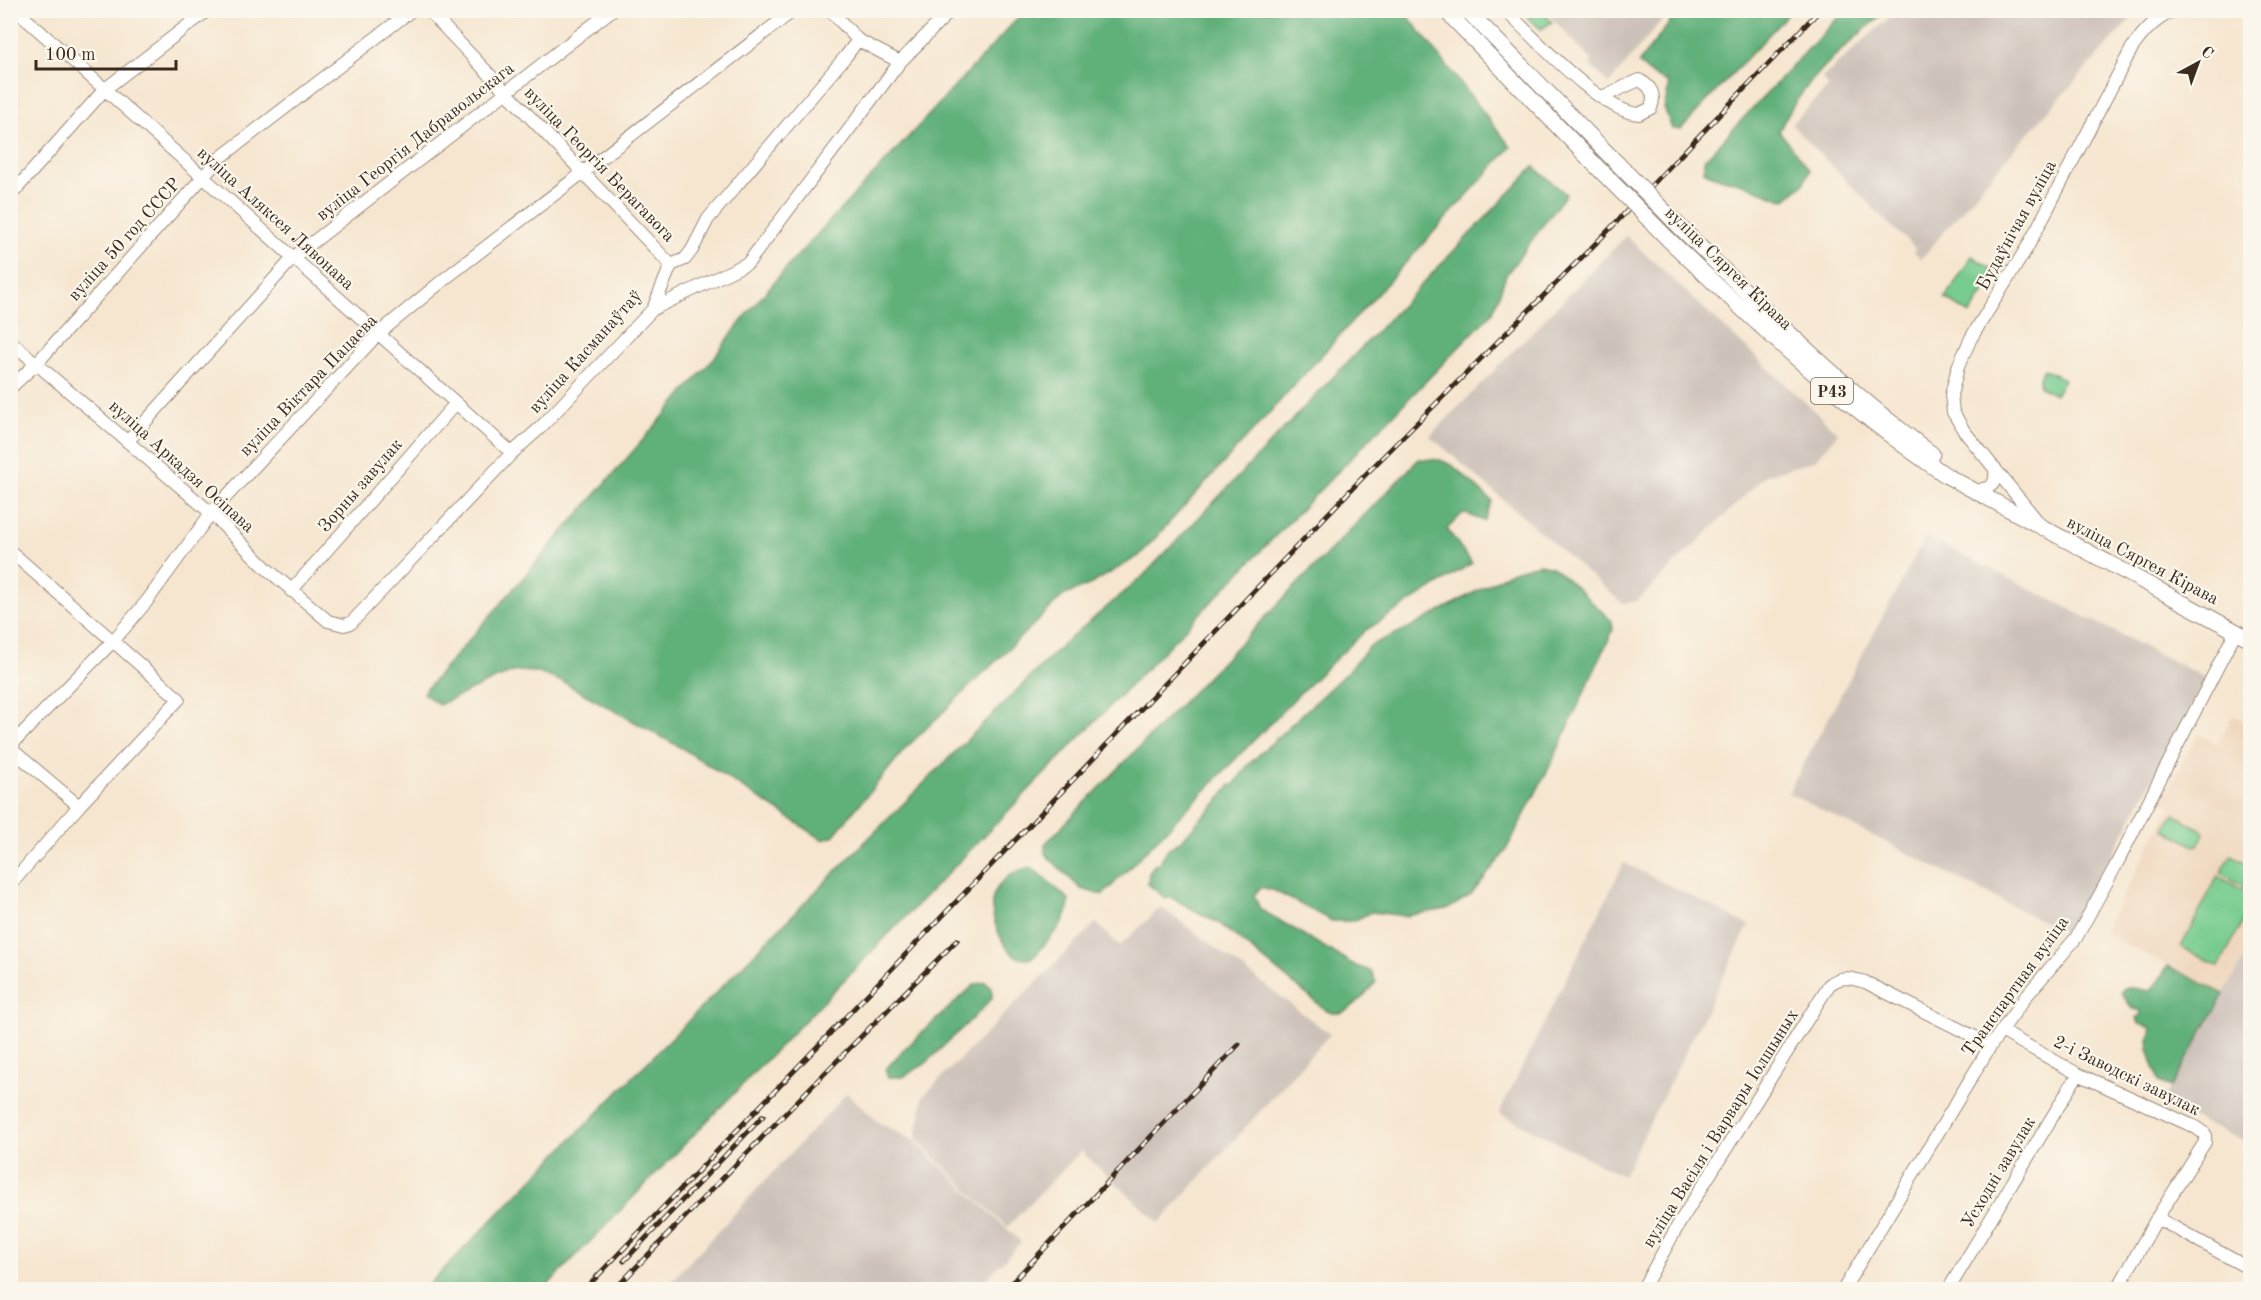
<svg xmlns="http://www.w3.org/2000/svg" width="2261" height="1300" font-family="'Old Standard TT',serif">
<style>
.built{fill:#efd6bb}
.industrial{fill:#cdc2b9}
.green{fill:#77cc8f;stroke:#597b56;stroke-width:1.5}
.forest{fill:#61b07a;stroke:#4e6d4c;stroke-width:1.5}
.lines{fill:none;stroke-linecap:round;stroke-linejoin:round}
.minor-casing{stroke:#988877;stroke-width:14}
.major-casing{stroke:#988877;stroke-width:17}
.minor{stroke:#fff;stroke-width:12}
.major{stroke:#fff;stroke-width:15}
.rail-casing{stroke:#3b2a1e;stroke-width:5}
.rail{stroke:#fbf7ec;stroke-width:3;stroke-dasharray:9;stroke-linecap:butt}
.major-bridge-casing{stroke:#988877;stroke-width:17;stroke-linecap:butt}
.major-bridge{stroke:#fff;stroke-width:15}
.labels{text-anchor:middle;stroke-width:4.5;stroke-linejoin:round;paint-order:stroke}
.shield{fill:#fbf7ec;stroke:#75685c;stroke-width:1.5}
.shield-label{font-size:16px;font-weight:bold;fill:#3b2a1e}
.street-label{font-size:18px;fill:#3b2a1e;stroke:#fbf7ec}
</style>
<rect width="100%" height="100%" fill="#fbf7ec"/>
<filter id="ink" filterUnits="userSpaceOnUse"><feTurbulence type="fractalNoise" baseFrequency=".0167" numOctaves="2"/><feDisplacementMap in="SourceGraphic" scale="12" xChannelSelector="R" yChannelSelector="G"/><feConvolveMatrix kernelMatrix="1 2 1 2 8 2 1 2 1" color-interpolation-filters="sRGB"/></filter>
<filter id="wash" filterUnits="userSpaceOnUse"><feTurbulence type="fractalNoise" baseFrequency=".008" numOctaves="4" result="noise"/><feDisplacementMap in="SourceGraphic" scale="24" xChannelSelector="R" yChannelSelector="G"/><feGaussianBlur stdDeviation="1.35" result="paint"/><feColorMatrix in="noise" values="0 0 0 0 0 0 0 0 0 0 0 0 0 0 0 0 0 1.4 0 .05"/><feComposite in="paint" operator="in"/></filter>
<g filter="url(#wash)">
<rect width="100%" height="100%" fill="#f6e6d0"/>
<path class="built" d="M2233 715 2250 724V948L2224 994 2103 933 2171 806 2161 801 2198 734 2218 744Z"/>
<path class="industrial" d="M1898 10 2138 11 2009 155 1921 259 1914 252 1916 249 1889 224 1791 124 1829 87 1822 78Z
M1545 11H1669L1609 84 1590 65 1593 61Z
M1626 236 1838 433 1816 460 1766 475 1637 601 1622 603 1430 436Z
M1926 536 2206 678 2070 935 1788 793Z
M1624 863 1749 925 1623 1176 1499 1113Z
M1161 907 1330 1034 1159 1223 1081 1151 1007 1227 916 1140 923 1096 1096 923 1120 946Z
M2250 948V1144L2169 1107 2165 1097Z
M847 1093 878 1122 914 1141 1021 1242 977 1289H664Z"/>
<path class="green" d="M1529 11H1542L1552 22 1541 29 1528 18 1527 14Z
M1972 256 1997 272 1970 314 1945 298Z
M2044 369 2064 379 2055 395 2040 387 2039 378Z
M2174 814 2203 831 2204 834 2198 845 2194 846 2164 829Z
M2231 855 2250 865V890L2221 873Z
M2218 876 2250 894V907L2219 967 2181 947Z"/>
<path class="forest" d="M1025 10 1404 11 1511 147 1139 556 1091 584 1063 596 907 747 833 836 823 840 685 750 563 682 536 672 516 671 495 679 439 705 423 693 714 358C759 294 813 239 866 182 920 125 972 68 1025 10Z
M1679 11H1791L1681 129H1672L1664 108 1668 91V82L1654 76 1638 63Z
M1844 11H1886C1845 46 1802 81 1779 131L1810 170 1803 184 1786 199C1771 198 1760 190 1745 185 1731 180 1717 179 1704 171V160Z
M1534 167 1566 194 1506 275 1493 312 544 1289H424L826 881 1062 645 1142 577Z
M1419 459 1440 460 1452 465 1492 501 1484 521 1463 513 1447 529 1472 563 1366 630 1301 692 1103 895 1081 889 1045 854V844Z
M1539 564 1553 567 1579 590 1612 621 1613 630 1554 758 1505 852 1471 895 1448 909 1405 916 1372 912 1353 921H1332L1275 891 1261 887 1254 895 1260 909 1356 966 1371 971 1376 982C1364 995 1346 1021 1327 1011L1220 924 1172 898H1165L1148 884 1149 873 1154 865 1159 863 1168 849 1182 840 1200 819 1217 803 1230 785 1233 786 1248 765 1346 673 1371 645 1415 625 1513 571Z
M1031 867 1069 899C1069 918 1061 925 1049 939 1043 946 1035 960 1025 959 1005 959 990 918 992 902 994 883 1014 870 1031 867Z
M2168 966 2224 994 2171 1087 2159 1082 2148 1049 2150 1046 2149 1041 2152 1028 2139 1024 2137 1018 2141 1014V1011L2132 1008 2121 993 2123 989 2127 987 2151 991C2158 983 2162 975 2168 966Z
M985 982 992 988V998L981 1010 925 1064 903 1077H888L885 1070 904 1049 974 985Z"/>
</g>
<g filter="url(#ink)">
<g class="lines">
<defs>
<path id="minor" d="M16 10 512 453
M428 10 671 265
M830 10 858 40 900 62
M1505 10C1534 37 1601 112 1639 114L1651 108C1656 95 1651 86 1639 80L1602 97
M10 196 105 89 208 10
M653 309 748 263 900 62 951 10
M10 341 211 513 266 568 328 621 344 625 351 623 512 453 540 428 653 309 671 265 685 259 692 250 708 219 846 56 858 40
M10 388 37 363 220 158 412 10
M128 441 294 257 612 10
M1983 489C1995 487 1996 479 1995 468
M2039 523 1964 431 1953 412 1951 395 1958 367 1971 338 2028 246 2132 48C2144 31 2155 19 2175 10
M10 551 179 699 79 806 10 885
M291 591 456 403
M10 746 114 640 147 601 211 513 378 334 447 277 794 10
M10 748 79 806
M2001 1031 2078 1074 2195 1127 2205 1134V1142L2157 1218 2117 1290
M2157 1218 2250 1269
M1642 1290 1680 1222 1829 985C1841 975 1851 978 1865 982L1991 1045
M1843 1290 1991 1045 2028 994 2076 938 2115 867 2236 631
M1948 1290 2078 1074"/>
<path id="major" d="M1445 10 1600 170
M1467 10 1610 156
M1681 228C1761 307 1841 387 1932 454
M1668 239C1757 324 1845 407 1947 476L2250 639"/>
</defs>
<use href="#minor" class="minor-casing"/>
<use href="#major" class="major-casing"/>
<use href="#minor" class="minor"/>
<use href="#major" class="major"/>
<defs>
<path id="rail" d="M624 1261 763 1116
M584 1290 1368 472 1602 237 1820 10
M614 1290 814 1084 957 940
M1005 1290 1239 1044"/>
</defs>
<use href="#rail" class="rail-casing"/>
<use href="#rail" class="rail"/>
<defs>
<path id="major-bridge" d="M1610 156 1681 228
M1600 170 1668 239"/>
</defs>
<use href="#major-bridge" class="major-bridge-casing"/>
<use href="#major-bridge" class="major-bridge"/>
</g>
</g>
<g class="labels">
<rect class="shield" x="1811" y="378" width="42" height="26" rx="4.5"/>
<g class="shield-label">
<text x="1832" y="397">Р43</text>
</g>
<g class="street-label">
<text transform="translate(415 141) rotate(-38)" y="6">вуліца Георгія Дабравольскага</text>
<text transform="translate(600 164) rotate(46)" y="6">вуліца Георгія Берагавога</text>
<text transform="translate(276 218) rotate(42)" y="6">вуліца Аляксея Лявонава</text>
<text transform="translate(2016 225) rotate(-61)" y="6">Будаўнічая вуліца</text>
<text transform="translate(124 239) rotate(-48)" y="6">вуліца 50 год СССР</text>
<text transform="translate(1729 268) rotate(44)" y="6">вуліца Сяргея Кірава</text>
<text transform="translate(585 351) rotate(-48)" y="6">вуліца Касманаўтаў</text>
<text transform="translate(308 385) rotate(-46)" y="6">вуліца Віктара Пацаева</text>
<text transform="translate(182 466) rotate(42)" y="6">вуліца Аркадзя Осіпава</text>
<text transform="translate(360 485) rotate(-49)" y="6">Зорны завулак</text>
<text transform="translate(2143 560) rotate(28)" y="6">вуліца Сяргея Кірава</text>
<text transform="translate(2015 986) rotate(-54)" y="6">Транспартная вуліца</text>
<text transform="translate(2127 1075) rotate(26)" y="6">2-і Заводскі завулак</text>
<text transform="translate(1720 1128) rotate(-58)" y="6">вуліца Васіля і Варвары Іолшыных</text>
<text transform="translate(1998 1172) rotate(-59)" y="6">Усходні завулак</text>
</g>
</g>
<rect width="2261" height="1300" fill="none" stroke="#fbf7ec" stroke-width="36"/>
<g transform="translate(2198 63) rotate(41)" stroke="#fbf7ec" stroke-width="4.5" paint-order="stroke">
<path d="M0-4.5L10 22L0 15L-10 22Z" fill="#3b2a1e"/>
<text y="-9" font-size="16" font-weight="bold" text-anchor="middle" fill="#3b2a1e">С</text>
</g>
<path d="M36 60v9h140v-9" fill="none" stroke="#3b2a1e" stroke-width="3"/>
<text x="45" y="60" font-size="18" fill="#3b2a1e" stroke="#fbf7ec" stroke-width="4.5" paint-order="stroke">100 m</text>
</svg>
